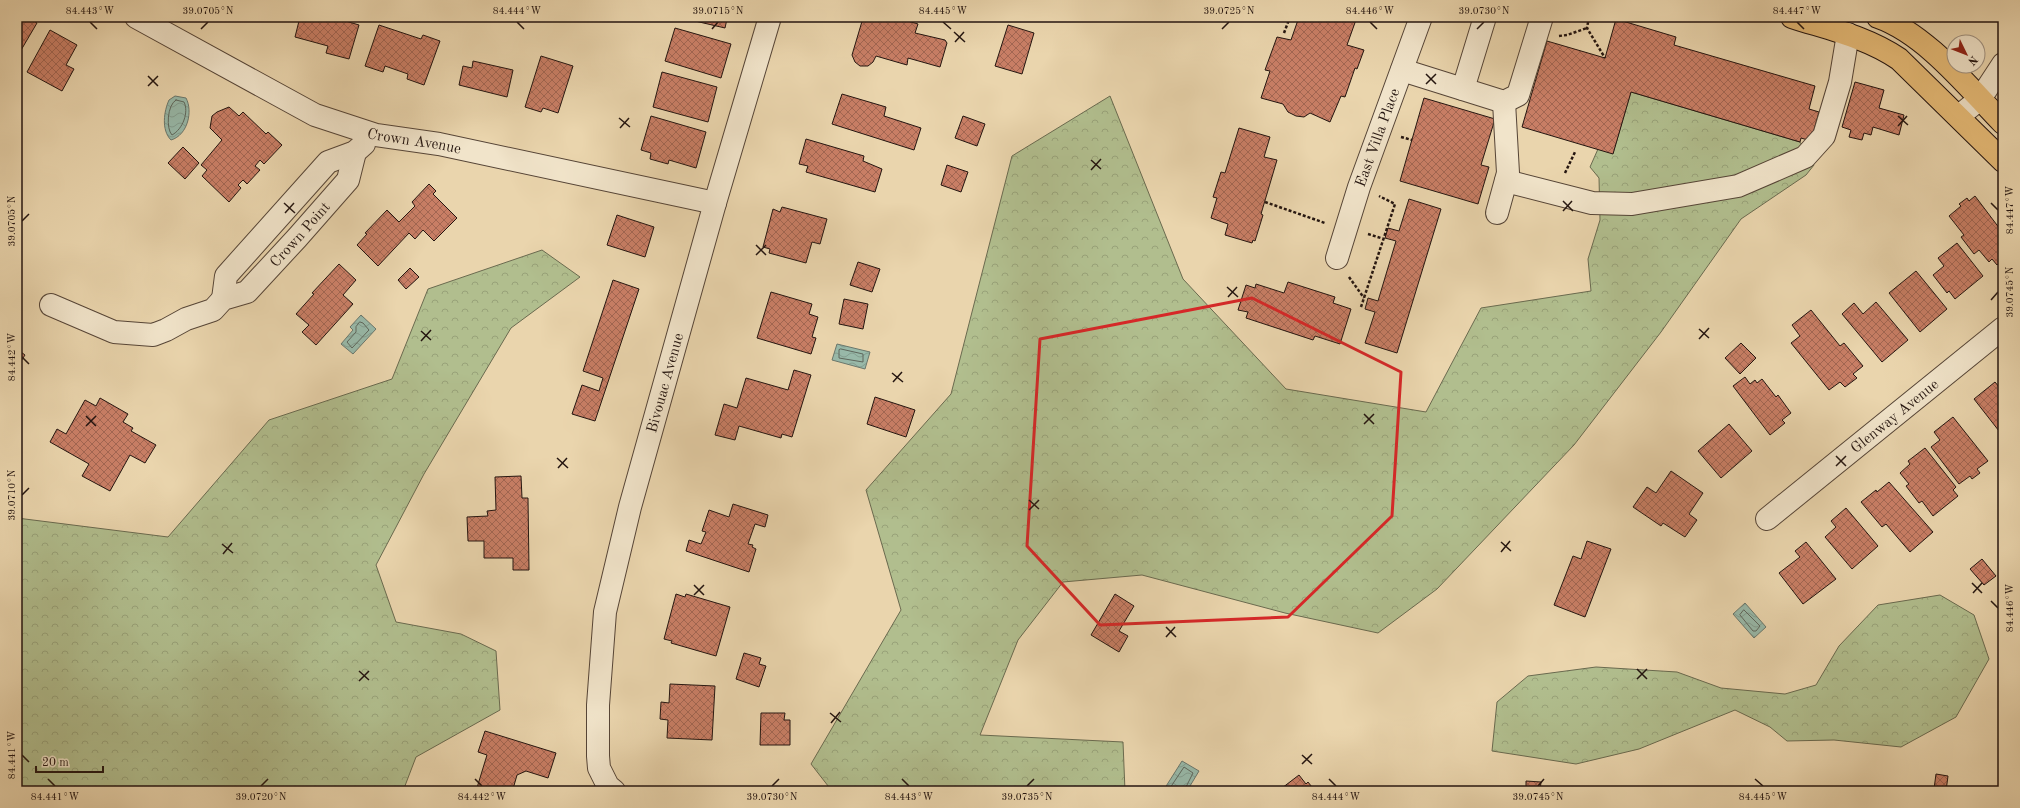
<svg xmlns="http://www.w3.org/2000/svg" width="2020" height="808" font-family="'Old Standard TT',serif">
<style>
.forest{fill:url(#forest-crowns);stroke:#6a6a4f}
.water{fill:url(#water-waves);stroke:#6a776c}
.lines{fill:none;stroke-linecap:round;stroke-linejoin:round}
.shore{stroke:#5e675c;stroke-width:1}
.building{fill:url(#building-cross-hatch);stroke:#241510}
.minor-casing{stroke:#564537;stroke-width:24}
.major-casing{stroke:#241510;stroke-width:24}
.path{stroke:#241510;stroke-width:2.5;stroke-dasharray:3 2;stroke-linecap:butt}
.minor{stroke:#f1e4ca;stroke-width:22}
.major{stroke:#e5ba76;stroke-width:22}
.marked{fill:none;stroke:#d62828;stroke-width:3;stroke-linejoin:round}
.ticks{fill:none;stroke:#241510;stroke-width:1.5}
.labels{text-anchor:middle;stroke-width:3.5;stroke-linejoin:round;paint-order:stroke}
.street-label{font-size:15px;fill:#241510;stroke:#f1e4ca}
.neatline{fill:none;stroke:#241510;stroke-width:1.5}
.ticks-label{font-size:10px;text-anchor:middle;fill:#241510}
</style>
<defs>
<pattern id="forest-crowns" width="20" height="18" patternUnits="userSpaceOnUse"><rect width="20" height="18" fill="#b1be8e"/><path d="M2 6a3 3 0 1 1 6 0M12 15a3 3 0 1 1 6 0" fill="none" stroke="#98a279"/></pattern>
<pattern id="water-waves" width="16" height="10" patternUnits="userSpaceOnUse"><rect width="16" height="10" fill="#98b9a9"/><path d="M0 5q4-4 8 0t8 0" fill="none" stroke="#839e90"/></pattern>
<pattern id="building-cross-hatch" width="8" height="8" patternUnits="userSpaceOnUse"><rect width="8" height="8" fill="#c87e65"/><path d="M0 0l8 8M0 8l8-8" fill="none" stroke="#a26652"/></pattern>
</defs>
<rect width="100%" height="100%" fill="#ead5ad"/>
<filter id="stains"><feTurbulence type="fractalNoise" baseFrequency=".005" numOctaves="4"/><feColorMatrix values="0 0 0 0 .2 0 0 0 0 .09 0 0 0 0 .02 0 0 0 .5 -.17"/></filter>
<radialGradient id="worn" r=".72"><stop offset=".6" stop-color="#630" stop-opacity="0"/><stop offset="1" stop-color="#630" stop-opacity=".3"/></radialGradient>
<path class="forest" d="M1631 92 1800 142 1814 165 1806 175 1741 219 1661 332 1574 445 1437 589 1378 633 1285 613 1142 575 1063 582 1018 640 980 735 1123 742 1125 791H832L811 764 901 610 866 490 951 394 1012 156 1110 96 1183 279 1286 389 1426 412 1481 308 1591 291 1588 259 1600 220 1599 178 1590 167 1598 149 1613 153Z
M542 250 580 277 511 328 424 474 376 565 396 622 461 634 496 651 500 710 416 757 403 791H17V518L168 537 269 420 392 379 428 289Z
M1940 595 1974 615 1989 659 1956 717 1901 747 1834 740 1787 741 1770 727 1735 710 1639 749 1576 764 1492 751 1497 702 1528 676 1596 667 1677 672 1721 688 1785 694 1816 685 1839 646 1878 605Z"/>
<path class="water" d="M175 96 186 98C193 111 188 135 171 140 161 130 164 111 169 100Z
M361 315 376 329 353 354 341 344 353 330 350 327Z
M837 344 870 352 865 369 832 360Z
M1745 603 1766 627 1754 638 1733 614Z
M1182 761 1199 771 1187 791H1163Z"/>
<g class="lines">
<path class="shore" d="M176 100 184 102C189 112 183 129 172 135 166 129 167 105 176 100Z
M360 322 363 323 369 330 352 348 347 342 356 332V327Z
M841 349 863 354V362L839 358V350Z
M1744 610 1760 626 1756 631H1753L1740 615Z
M1168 791 1184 767 1193 773 1184 791"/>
</g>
<path class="building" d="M17 17H27L37 23 17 57Z
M300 17H332L359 25 349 59 326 53 328 46 295 37Z
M696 17H737L736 21 727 19 725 28 695 21Z
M873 17H894L918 24 915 33 945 40 947 43 940 67 908 58 907 65 876 56 873 62 868 66H860L855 62 852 55 863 18 872 21Z
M1299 17H1357L1347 45 1364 50 1357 69 1355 68 1345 97 1341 96 1330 122 1310 113 1304 117 1296 116 1288 112 1283 104 1261 98 1270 71 1265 70 1277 37 1291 40Z
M1616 19 1676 37 1674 45 1815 86 1809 109 1819 112 1811 141 1801 138 1800 142 1631 92 1613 154 1522 127 1547 41 1605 58Z
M379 25 421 39 423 35 440 41 424 85 407 79 408 74 385 66 383 72 365 66Z
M1008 25 1034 33 1022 74 995 66Z
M675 28 731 44 721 78 665 61Z
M50 30 77 45 66 65 74 69 62 91 27 72Z
M541 56 573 66 558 113 543 108 541 112 525 107Z
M473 61 513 70 507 97 459 85 463 66 472 68Z
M662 72 717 87 708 122 653 107Z
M1855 82 1884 90 1879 108 1904 115 1899 135 1873 127 1871 135 1864 133 1862 140 1849 137 1851 130 1842 127Z
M842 94 886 107 884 116 921 128 914 150 832 124Z
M1424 98 1495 119 1481 165 1489 167 1478 204 1400 181Z
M229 107 239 116 243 112 266 134 268 132 282 145 264 164 260 160 255 166 260 170 247 184 243 180 238 185 241 188 229 202 202 176 207 170 201 165 222 140 210 128 212 116 217 112Z
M651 116 706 132 696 168 669 160 668 164 650 159 651 153 641 150Z
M963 116 985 124 977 146 955 138Z
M1239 128 1270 137 1264 157 1277 160 1261 214 1263 215 1255 241 1253 240 1252 243 1225 235 1228 224 1211 218 1217 198 1213 197 1221 172 1225 173Z
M806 139 864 156 863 161 882 169 875 192 806 172 808 166 799 164Z
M183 147 199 163 185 179 168 163Z
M947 165 968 172 961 192 941 185Z
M429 184 436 191 433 194 457 218 434 241 423 230 415 239 409 233 378 266 357 245 367 234 365 233 387 210 399 222 415 206 412 202Z
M1975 196 2003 233V260L1997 265 1992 259 1989 262 1979 250 1974 254 1961 237 1964 235 1949 216 1961 206 1959 204 1967 198 1969 201Z
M1409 199 1441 209 1397 353 1365 343 1375 312 1365 309 1368 298 1378 301 1396 241 1385 238 1388 228 1399 231Z
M782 207 827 219 820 244 812 242 806 263 769 253 770 249 763 247 773 209 780 212Z
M617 215 654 227 645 257 607 245Z
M1957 243 1983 276 1955 299 1949 291 1947 293 1933 275 1944 266 1938 258Z
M858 262 880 269 872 292 850 285Z
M339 264 356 280 343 295 353 304 316 345 302 332 309 325 296 314 314 294 312 293Z
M410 268 419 277 406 289 398 280Z
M1916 271 1947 309 1920 332 1889 293Z
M613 280 639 289 595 421 572 414 582 385 599 391 603 378 583 371Z
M1288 282 1335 297 1333 303 1351 309 1340 344 1315 336 1313 340 1246 318 1248 312 1238 310 1246 285 1255 288 1256 284 1284 293Z
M771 292 812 304 809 314 818 317 812 337 816 338 811 354 757 338Z
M844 299 868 304 863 329 839 324Z
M1876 302 1908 340 1882 362 1842 314 1854 303 1863 314Z
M1811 310 1840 346 1844 343 1863 366 1853 374 1857 378 1845 387 1840 382 1829 390 1791 343 1800 336 1792 325Z
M1741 343 1756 358 1740 374 1725 358Z
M17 349 25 355 17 367Z
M794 370 811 375 792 437 782 434 781 438 739 426 735 440 715 435 724 404 737 408 746 378 788 390Z
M1745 377 1750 384 1755 380 1757 383 1762 379 1776 397 1778 395 1791 413 1782 420 1785 423 1770 435 1733 386Z
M1995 382 1999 387 2003 384V428L1999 431 1974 399Z
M875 397 915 410 906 437 867 424Z
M100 398 128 414 123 422 133 428 131 431 156 445 145 463 130 455 110 491 82 476 89 464 50 442 57 429 66 434 85 400 96 406Z
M1953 417 1988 461 1977 469 1980 473 1972 479 1970 476 1959 484 1931 447 1940 440 1934 432Z
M1729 424 1752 451 1721 478 1698 451Z
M1925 448 1956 487 1953 490 1958 496 1933 516 1922 501 1919 503 1906 486 1909 484 1900 473 1910 464 1908 461Z
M1671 471 1703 493 1689 514 1697 520 1685 537 1663 523 1661 526 1633 507 1647 487 1656 493Z
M521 476 522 498H528L529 570H513V558H484V541H468L467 517 488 516 487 511 496 510 495 477Z
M1889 482 1933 532 1910 552 1886 524 1882 527 1861 502 1876 490 1877 492Z
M733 504 768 515 765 527 755 524 748 544 753 545 752 547 756 549 749 572 686 551 689 540 701 544 706 532 702 531 709 510 729 517Z
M1846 508 1878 546 1852 569 1825 537 1836 527 1831 521Z
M1587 541 1611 549 1585 617 1554 605 1573 556 1581 559Z
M1806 542 1836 579 1803 604 1779 573 1800 557 1795 551Z
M1982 559 1996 576 1984 585 1970 569Z
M676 594 685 597 686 594 730 607 716 656 671 643 672 641 664 639Z
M1115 594 1134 606 1119 631 1128 636 1119 652 1091 635Z
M744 653 761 658 759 664 766 666 759 687 736 679Z
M670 684 715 686 712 740 667 738 668 720 660 719 661 702 669 703Z
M761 713H785L784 720H790V745H760Z
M485 731 556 753 548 778 526 771 517 775 513 789 504 787 503 791H476L487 755 478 752Z
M1936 774 1948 776 1946 791 1934 789Z
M1299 775 1306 784 1308 782 1315 791H1284L1282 788Z
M1526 781 1541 782 1540 791H1526Z
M1433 787 1452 788V791H1433Z"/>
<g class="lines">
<defs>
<g id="minor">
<path id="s1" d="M136 17 315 115 376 135 439 144 715 203"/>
<path d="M1402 70 1504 102 1518 95 1542 17"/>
<path d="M1463 89 1485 17"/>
<path d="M1959 116 1980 99 2003 64"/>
<path d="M1506 181 1592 203 1632 204 1738 186 1805 157 1824 136 1840 82 1848 34"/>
<path d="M1497 213 1508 173 1504 102"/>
<path id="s2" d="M1337 258 1359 187 1421 17"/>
<path d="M223 299 226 276 328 162 355 152 364 144"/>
<path id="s3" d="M51 305 114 332 153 335 166 330 186 319 213 310 223 299 247 292 297 238 348 180 355 152"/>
<path id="s4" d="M1767 519 2003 328"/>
<path id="s5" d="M614 791 608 786 599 768 598 756V705L605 612 630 507 715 203 770 17"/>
</g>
<path id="major" d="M1792 17C1829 29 1867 37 1899 59L2003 161
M1878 17C1926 34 1967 86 2003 123"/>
</defs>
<use href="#minor" class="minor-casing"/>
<use href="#major" class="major-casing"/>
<path class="path" d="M1589 17 1587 28 1605 58
M1284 33 1290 17
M1559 36 1567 35 1587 28
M1401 137 1412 140
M1565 173 1575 152
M1265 202 1325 223
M1368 234 1384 239
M1349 277 1364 298
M1361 307 1395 204 1379 196"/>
<use href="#minor" class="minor"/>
<use href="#major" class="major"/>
</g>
<path class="marked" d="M1252 298 1401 372 1392 516 1288 617 1100 625 1027 546 1040 339Z"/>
<path class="ticks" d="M90 22 97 29M517 22 524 29M943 22 951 29M1370 22 1377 29M1797 22 1804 29M201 29 208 22M712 29 718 22M1222 29 1229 22M1477 29 1484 22M954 32 965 42M955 42 964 32M1426 74 1436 84M148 76 158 86M1426 84 1436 74M148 86 158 76M1898 116 1908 125M619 118 630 127M1898 126 1907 116M620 128 629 118M1091 160 1101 169M1091 170 1101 159M1563 201 1573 211M284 203 295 213M1991 203 1998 210M1563 211 1572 201M285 213 294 203M22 221 29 214M756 245 766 255M756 255 766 245M1227 287 1238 297M1228 297 1237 287M1991 300 1998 292M1699 329 1709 338M421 331 431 340M1699 339 1709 328M421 341 431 330M22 357 29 364M892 373 903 382M893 382 902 372M1364 414 1374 424M86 416 96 426M1364 424 1374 414M86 426 96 416M1836 456 1846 466M557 458 568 468M1836 466 1846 456M558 468 567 458M22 495 29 488M1029 500 1039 509M1029 510 1039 500M1501 542 1511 551M222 544 233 553M1501 552 1510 541M223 554 232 543M1972 583 1982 593M694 585 704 595M1973 593 1982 583M694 595 704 585M1991 601 1998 608M1166 627 1176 637M1166 637 1175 627M1637 669 1647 679M359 671 369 680M1637 679 1647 669M359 681 369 671M830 713 841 722M831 723 840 712M22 755 29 762M1302 755 1312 764M1302 764 1312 754M48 779 55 786M475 779 482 786M902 779 909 786M1329 779 1336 786M1755 779 1763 786M261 786 268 779M772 786 779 779M1027 786 1034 779M1538 786 1544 779"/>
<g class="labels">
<g class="street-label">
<text dy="5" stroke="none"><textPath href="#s2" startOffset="127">East Villa Place</textPath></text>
<text dy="5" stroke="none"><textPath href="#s1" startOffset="307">Crown Avenue</textPath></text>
<text dy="5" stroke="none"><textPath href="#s3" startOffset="291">Crown Point</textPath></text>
<text dy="5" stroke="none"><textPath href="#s5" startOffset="421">Bivouac Avenue</textPath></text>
<text dy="5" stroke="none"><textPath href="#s4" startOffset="164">Glenway Avenue</textPath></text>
</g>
</g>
<rect width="2020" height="808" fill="none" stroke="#ead5ad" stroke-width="44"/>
<g transform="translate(1966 54) rotate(133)"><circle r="19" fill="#f1e4ca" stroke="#9f9180"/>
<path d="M0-3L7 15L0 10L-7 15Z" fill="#8f2418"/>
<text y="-6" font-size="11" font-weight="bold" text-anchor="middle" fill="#241510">N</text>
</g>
<path d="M36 766v6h67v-6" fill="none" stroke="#241510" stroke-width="2"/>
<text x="42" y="766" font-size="12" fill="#241510" stroke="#f1e4ca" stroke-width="3" paint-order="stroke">20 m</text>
<rect x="22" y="22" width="1976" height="764" class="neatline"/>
<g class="ticks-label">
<text x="90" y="14">84.443°W</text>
<text x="208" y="14">39.0705°N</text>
<text x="517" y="14">84.444°W</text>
<text x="718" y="14">39.0715°N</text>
<text x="943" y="14">84.445°W</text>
<text x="1229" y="14">39.0725°N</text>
<text x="1370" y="14">84.446°W</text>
<text x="1484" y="14">39.0730°N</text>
<text x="1797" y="14">84.447°W</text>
<text transform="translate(2009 210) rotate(-90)" y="4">84.447°W</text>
<text transform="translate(11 221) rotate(-90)" y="4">39.0705°N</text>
<text transform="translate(2009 292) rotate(-90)" y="4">39.0745°N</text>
<text transform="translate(11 357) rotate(-90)" y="4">84.442°W</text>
<text transform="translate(11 495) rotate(-90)" y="4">39.0710°N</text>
<text transform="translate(2009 608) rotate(-90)" y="4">84.446°W</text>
<text transform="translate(11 755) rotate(-90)" y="4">84.441°W</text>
<text x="55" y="800">84.441°W</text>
<text x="261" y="800">39.0720°N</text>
<text x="482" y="800">84.442°W</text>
<text x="772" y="800">39.0730°N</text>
<text x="909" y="800">84.443°W</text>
<text x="1027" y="800">39.0735°N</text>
<text x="1336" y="800">84.444°W</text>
<text x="1538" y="800">39.0745°N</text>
<text x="1763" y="800">84.445°W</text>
</g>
<rect width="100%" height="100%" filter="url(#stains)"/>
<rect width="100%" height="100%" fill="url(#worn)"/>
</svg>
